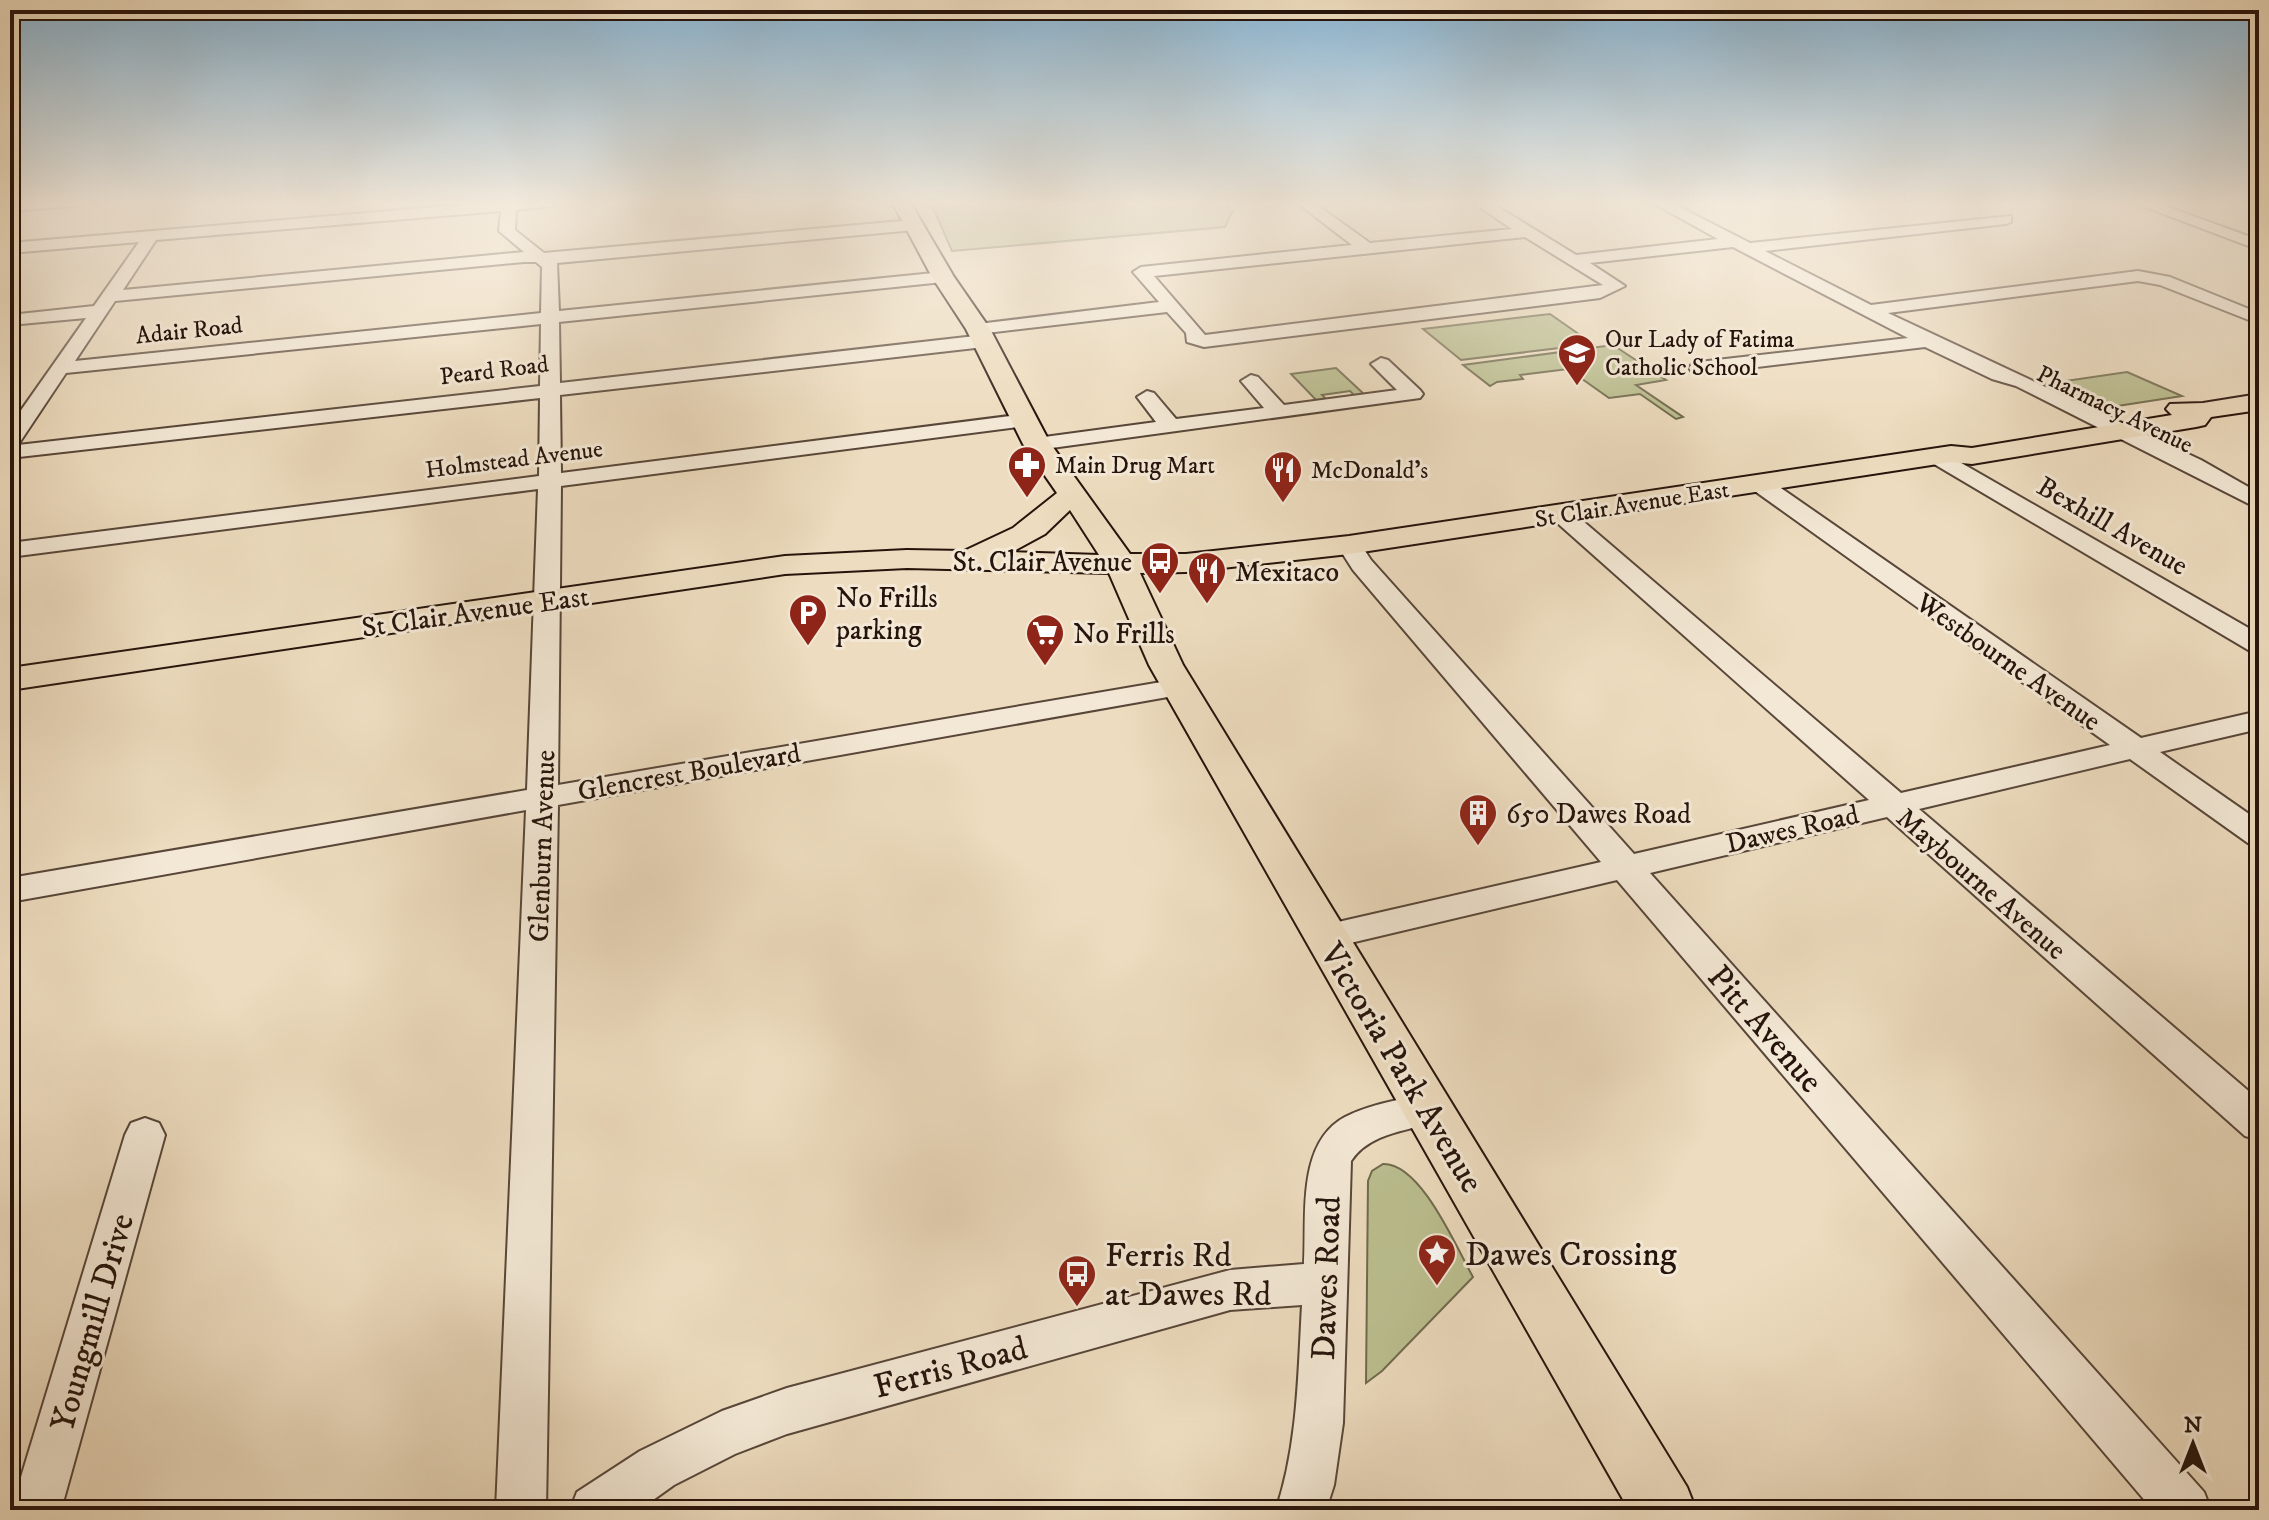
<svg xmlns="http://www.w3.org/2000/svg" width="2269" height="1520" font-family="'IM FELL DW Pica',serif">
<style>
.green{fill:#bbbf90;stroke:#706a4e;stroke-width:2}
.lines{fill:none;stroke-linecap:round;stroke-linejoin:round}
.minor-casing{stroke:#584639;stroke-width:4}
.major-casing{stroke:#26140c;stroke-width:4}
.minor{fill:#f3e8d5;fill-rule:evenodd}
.major{fill:#eddcbf;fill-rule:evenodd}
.labels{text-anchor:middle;stroke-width:6;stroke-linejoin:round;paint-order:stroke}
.far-street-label{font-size:24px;fill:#26140c;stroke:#f3e8d5}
.far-poi-label{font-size:24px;fill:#26140c;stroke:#f3e8d5;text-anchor:start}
.street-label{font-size:28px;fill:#26140c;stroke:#f3e8d5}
.poi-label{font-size:28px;fill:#26140c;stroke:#f3e8d5;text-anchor:start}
.near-street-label{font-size:34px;fill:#26140c;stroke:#f3e8d5}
.near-poi-label{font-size:34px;fill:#26140c;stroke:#f3e8d5;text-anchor:start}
</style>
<rect width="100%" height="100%" fill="#eddcbf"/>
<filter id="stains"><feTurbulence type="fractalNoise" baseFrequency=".0025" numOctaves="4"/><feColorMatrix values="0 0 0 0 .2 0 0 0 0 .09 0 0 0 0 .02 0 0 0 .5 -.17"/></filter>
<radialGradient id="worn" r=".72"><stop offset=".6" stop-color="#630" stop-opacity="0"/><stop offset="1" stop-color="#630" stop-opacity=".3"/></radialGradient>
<path class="green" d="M960 202H1222L1233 210 1225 227 952 251 932 205Z
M1550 314 1593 344 1461 360 1423 329Z
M1613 345 1666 380 1636 385 1683 417 1676 419 1640 394 1609 398 1568 369 1520 375 1523 379 1497 382 1490 386 1463 365Z
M1336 368 1365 395 1355 396 1350 391 1322 395 1327 400 1318 402 1291 374Z
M2127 372 2182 396 2111 407 2090 405 2045 384Z
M1383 1164C1421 1163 1456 1247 1473 1277L1382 1371 1366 1383 1368 1181 1372 1171Z"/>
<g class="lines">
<defs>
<path id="minor" d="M82 202 75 206 10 211V203Z
M497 202H559L552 206 516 210 515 230 544 253 914 220 922 225 914 230 557 263 559 311 943 272 951 277 943 282 559 322 560 383 984 335 993 341 984 347 560 395 561 473 1025 414 1035 420 1025 426 561 486 558 785 1179 679 1189 681 1193 687 1189 693 1179 695 558 805 546 1510H496L526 810 10 902V878L527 790 538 489 10 557V543L539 476 540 398 10 458V426L86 318 10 325V315L94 306 139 242 10 253V243ZM501 211 499 231 524 252 123 290 156 240ZM524 262H536L542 267 541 313 75 361 115 301ZM541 324 540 386 18 445 66 373Z
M1296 202H1313L1370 243 1512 229 1472 202H1490L1576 255 1718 239 1651 202H1670L1750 243 2011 216V222L2006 224 1765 251 1871 305 2138 271 2170 277 2259 313V324L2160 285 2138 281 1888 313 2201 460 2259 493V509L2016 386 1992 379 1925 347 1699 374 1692 372 1689 368 1692 364 1699 362 1908 338 1733 247 1590 263 1625 286 1600 298 1204 347 1187 342 1186 333 1167 312 978 334 969 329 978 324 1159 302 1133 272 1141 267 1352 245ZM1525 237 1603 285 1205 335 1154 276Z
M2132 202H2154L2259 240V250Z
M1381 358 1388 360 1420 390 1423 394 1420 398 1037 450 1026 444 1037 438 1156 422 1137 397 1147 391 1154 393 1176 419 1264 408 1241 381 1251 375 1258 377 1284 405 1397 390 1371 364Z
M1937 449 2259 634V653L2250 651 1929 461 1926 456Z
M1760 477 1768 479 2141 738 2259 711V729L2160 752 2259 821V847L2248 843 2130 759 1919 809 2259 1100V1140L2245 1136 1887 817 1650 873 2204 1492 2211 1510H2153L1617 880 1325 949 1313 946 1308 937 1313 928 1325 925 1601 862 1353 570 1337 545 1340 540H1358L1371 560 1634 854 1869 800 1554 520 1550 515 1554 510H1570L1901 793 2110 745 1752 489 1749 484Z
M1428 1093 1442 1098 1448 1109 1442 1120C1411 1131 1371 1131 1351 1161L1343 1423 1334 1485 1326 1510H1276C1298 1444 1298 1374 1302 1305L1230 1310 787 1434 735 1454 674 1485 639 1510H570L577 1492 640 1451 722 1411 787 1388 1230 1270 1304 1264C1307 1218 1296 1143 1345 1117 1370 1104 1400 1100 1428 1093Z
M145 1118 159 1123 165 1135 61 1510H11L125 1135 131 1123Z"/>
<path id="major" d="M892 202H910L954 277 990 329 1050 443 1130 554H1186L1349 536 1951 446 1972 448 2172 415 2166 409 2170 404 2203 403 2259 394V410L2211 417 2205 425 2196 427 1972 464 1951 462 1349 554 1186 572 1140 573 1183 665 1687 1487 1696 1510H1629L1149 665 1109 573 907 568 785 574 10 690V668L785 556 907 550 964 551 1013 528 1057 493 1023 444 966 329 932 277ZM1070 510 1099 555 1012 552 1045 534Z"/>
</defs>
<use href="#minor" class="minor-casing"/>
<use href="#major" class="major-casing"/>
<use href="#minor" class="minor"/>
<use href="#major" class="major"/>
</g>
<linearGradient id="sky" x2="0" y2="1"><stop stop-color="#89b6d5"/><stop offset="0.49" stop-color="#f7efe2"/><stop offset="1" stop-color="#f7efe2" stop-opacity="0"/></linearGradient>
<rect width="2269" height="415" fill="url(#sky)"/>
<defs>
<symbol id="school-pin" viewBox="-11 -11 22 30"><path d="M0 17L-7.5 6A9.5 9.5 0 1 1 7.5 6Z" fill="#8f2418" stroke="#f3e8d5"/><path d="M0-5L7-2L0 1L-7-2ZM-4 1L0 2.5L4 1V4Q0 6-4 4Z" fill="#fff"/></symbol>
<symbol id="pharmacy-pin" viewBox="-11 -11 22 30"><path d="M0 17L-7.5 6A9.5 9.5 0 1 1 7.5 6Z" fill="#8f2418" stroke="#f3e8d5"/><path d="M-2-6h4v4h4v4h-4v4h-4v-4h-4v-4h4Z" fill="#fff"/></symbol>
<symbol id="restaurant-pin" viewBox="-11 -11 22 30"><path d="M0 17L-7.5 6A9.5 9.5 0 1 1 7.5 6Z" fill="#8f2418" stroke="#f3e8d5"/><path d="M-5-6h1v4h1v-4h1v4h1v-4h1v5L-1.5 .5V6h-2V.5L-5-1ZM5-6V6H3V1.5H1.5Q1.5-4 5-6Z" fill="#fff"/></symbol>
<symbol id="bus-pin" viewBox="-11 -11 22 30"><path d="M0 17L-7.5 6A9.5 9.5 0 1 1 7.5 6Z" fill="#8f2418" stroke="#f3e8d5"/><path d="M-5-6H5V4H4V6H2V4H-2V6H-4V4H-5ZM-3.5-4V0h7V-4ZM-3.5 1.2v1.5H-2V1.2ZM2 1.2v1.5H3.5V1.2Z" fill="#fff"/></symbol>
<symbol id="parking-pin" viewBox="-11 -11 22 30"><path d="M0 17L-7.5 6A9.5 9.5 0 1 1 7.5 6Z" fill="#8f2418" stroke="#f3e8d5"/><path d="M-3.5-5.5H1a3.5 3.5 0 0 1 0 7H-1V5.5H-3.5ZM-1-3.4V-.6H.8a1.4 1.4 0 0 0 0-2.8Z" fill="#fff"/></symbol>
<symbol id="supermarket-pin" viewBox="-11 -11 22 30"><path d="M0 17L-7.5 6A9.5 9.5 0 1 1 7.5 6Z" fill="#8f2418" stroke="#f3e8d5"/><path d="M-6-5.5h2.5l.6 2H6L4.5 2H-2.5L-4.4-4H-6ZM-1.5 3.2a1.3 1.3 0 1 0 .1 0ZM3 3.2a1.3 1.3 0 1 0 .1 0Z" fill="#fff"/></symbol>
<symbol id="building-pin" viewBox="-11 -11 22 30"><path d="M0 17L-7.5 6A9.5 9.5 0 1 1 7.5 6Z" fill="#8f2418" stroke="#f3e8d5"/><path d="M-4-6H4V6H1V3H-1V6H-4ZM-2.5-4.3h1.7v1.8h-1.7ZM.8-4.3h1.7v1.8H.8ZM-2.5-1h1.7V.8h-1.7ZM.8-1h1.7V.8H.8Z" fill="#fff"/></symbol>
<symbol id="sight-pin" viewBox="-11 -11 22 30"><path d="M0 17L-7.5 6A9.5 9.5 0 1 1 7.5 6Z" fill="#8f2418" stroke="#f3e8d5"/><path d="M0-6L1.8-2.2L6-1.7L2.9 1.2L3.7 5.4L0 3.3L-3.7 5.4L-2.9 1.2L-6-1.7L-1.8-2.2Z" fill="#fff"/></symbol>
</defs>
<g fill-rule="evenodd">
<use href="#school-pin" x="1555" y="331" width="44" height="60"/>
<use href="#pharmacy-pin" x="1005" y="443" width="44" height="60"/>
<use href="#restaurant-pin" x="1261" y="448" width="44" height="60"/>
<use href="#bus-pin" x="1138" y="539" width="44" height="60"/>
<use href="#restaurant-pin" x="1185" y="549" width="44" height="60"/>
<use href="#parking-pin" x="786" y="591" width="44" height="60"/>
<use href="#supermarket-pin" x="1023" y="611" width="44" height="60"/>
<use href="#building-pin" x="1456" y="791" width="44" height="60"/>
<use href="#sight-pin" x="1415" y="1231" width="44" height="60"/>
<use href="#bus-pin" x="1055" y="1252" width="44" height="60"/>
</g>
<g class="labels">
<g class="far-street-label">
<text transform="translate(189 330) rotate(-6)" y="8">Adair Road</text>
<text transform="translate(494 370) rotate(-7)" y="8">Peard Road</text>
<text transform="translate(2115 409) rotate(26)" y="8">Pharmacy Avenue</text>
<text transform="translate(514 459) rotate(-7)" y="8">Holmstead Avenue</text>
<text transform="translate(1632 504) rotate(-9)" y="8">St Clair Avenue East</text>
</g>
<g class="far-poi-label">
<text x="1605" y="347">Our Lady of Fatima<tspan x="1605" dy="28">Catholic School</tspan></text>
<text x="1055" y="473">Main Drug Mart</text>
<text x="1311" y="478">McDonald's</text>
</g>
<g class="street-label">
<text transform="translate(2113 525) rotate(30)" y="10">Bexhill Avenue</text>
<text transform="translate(475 611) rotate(-8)" y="10">St Clair Avenue East</text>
<text transform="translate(2009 661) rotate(35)" y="10">Westbourne Avenue</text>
<text transform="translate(689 771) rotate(-10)" y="10">Glencrest Boulevard</text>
<text transform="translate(1792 828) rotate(-13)" y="10">Dawes Road</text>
<text transform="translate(541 846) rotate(-88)" y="10">Glenburn Avenue</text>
<text transform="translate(1982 883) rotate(41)" y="10">Maybourne Avenue</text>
</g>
<g class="poi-label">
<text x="1132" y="571" text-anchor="end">St. Clair Avenue</text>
<text x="1235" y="581">Mexitaco</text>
<text x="836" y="607">No Frills<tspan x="836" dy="32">parking</tspan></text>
<text x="1073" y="643">No Frills</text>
<text x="1506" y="823">650 Dawes Road</text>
</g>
<g class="near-street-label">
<text transform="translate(1766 1028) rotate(49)" y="12">Pitt Avenue</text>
<text transform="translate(1403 1067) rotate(59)" y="12">Victoria Park Avenue</text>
<text transform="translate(1325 1278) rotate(-88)" y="12">Dawes Road</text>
<text transform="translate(91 1322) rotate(-74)" y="12">Youngmill Drive</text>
<text transform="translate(950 1366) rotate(-15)" y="12">Ferris Road</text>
</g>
<g class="near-poi-label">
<text x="1465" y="1265">Dawes Crossing</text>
<text x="1105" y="1266">Ferris Rd<tspan x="1105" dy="39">at Dawes Rd</tspan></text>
</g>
</g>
<rect width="2269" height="1520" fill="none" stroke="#eddcbf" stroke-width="40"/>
<rect x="12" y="12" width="2245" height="1496" fill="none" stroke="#26140c" stroke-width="4"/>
<rect x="20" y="20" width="2229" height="1480" fill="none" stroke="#26140c" stroke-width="2"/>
<g transform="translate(2193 1444)" stroke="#f3e8d5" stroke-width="6" paint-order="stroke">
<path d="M0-6L14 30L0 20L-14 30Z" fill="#26140c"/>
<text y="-12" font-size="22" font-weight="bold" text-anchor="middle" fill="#26140c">N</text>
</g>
<rect width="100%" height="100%" filter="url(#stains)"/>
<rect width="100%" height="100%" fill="url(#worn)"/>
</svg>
